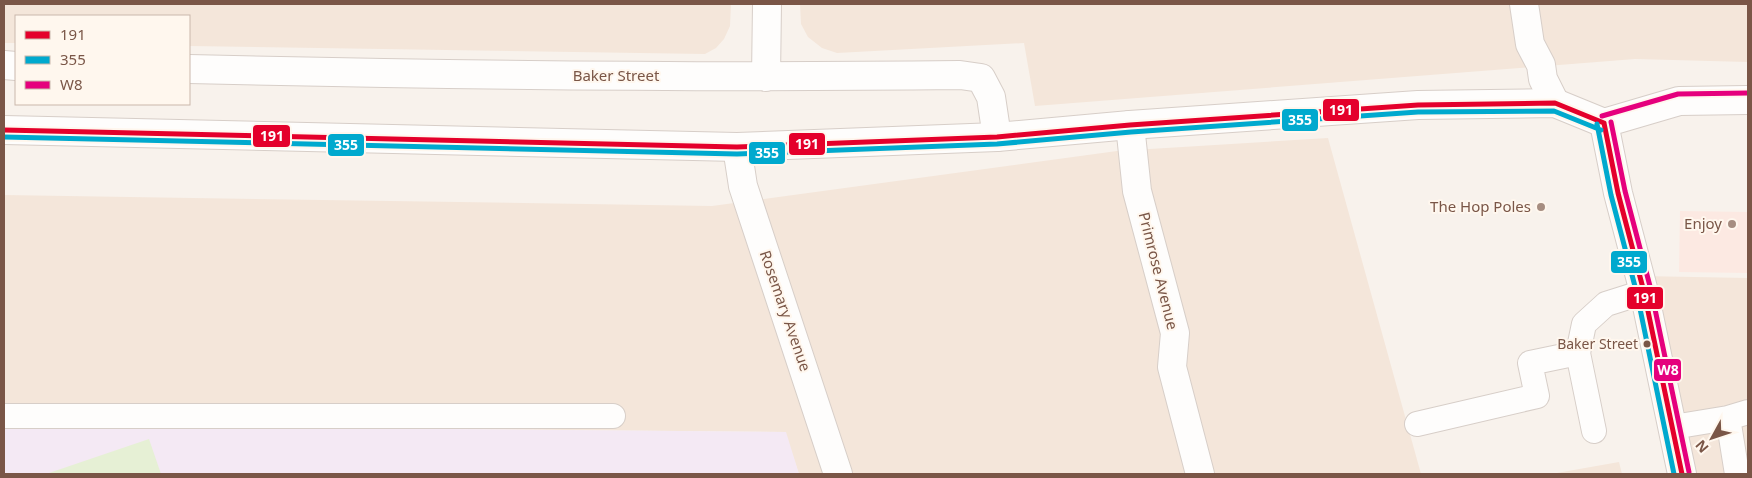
<svg xmlns="http://www.w3.org/2000/svg" width="1752" height="478" font-family="'Noto Sans',sans-serif">
<style>
.residential{fill:#f4e6da}
.commercial{fill:#fce9e2}
.education{fill:#f4e9f4}
.green{fill:#e6f0d5}
.lines{fill:none;stroke-linecap:round;stroke-linejoin:round}
.service-casing{stroke:#d7cec8;stroke-width:26}
.minor-casing{stroke:#d7cec8;stroke-width:30}
.tertiary-casing{stroke:#d7cec8;stroke-width:30}
.service{stroke:#fefdfc;stroke-width:24}
.minor{stroke:#fefdfc;stroke-width:28}
.tertiary{stroke:#fefdfc;stroke-width:28}
.bus-1-casing{stroke:#fff7ee;stroke-width:9}
.bus-2-casing{stroke:#fff7ee;stroke-width:9}
.bus-3-casing{stroke:#fff7ee;stroke-width:9}
.bus-1{stroke:#e4002b;stroke-width:5}
.bus-2{stroke:#00a9ce;stroke-width:5}
.bus-3{stroke:#e5007d;stroke-width:5}
.poi-dot{fill:#a68d81;stroke:#fff7ee;stroke-width:2}
.bus-dot{fill:#7a5647;stroke:#fff7ee;stroke-width:2}
.labels{text-anchor:middle;stroke-width:4;stroke-linejoin:round;paint-order:stroke}
.bus-label{font-size:14px;fill:#7a5647;stroke:#fff7ee;text-anchor:end}
.street-label{font-size:15px;fill:#7a5647;stroke:#fff7ee}
.poi-label{font-size:15px;fill:#7a5647;stroke:#fff7ee;text-anchor:end}
.line-badge{stroke:#fff7ee;stroke-width:2}
.badge-label{font-size:14px;text-anchor:middle;font-weight:bold;fill:#fff}
</style>
<rect width="100%" height="100%" fill="#f8f2ec"/>
<path class="residential" d="M4 4H731L730 26 724 39 716 48 705 54 189 46V16H16V43H4Z
M800 4H1748V62L1635 59 1035 106 1024 43 837 53 822 48 808 37 801 24Z
M1328 138 1421 474H799L785 432 4 425V195L712 206 1117 151Z
M1640 276 1748 278V474H1682Z
M1619 462 1622 474H1551Z"/>
<path class="commercial" d="M1680 211 1748 212V273L1679 272Z"/>
<path class="education" d="M4 425 786 432 799 474H4Z"/>
<path class="green" d="M149 439 161 474H46Z"/>
<g class="lines">
<defs>
<path id="service" d="M4 416H613
M1728 418 1748 412
M1417 424 1537 396 1530 363 1578 353
M1673 427 1728 418 1737 474
M1594 431 1578 353 1584 324 1606 304 1644 292"/>
<path id="minor" d="M1524 4 1530 44 1541 65 1543 79 1555 103
M4 65 16 66
M189 69C446 75 703 78 960 75L981 78 991 97 997 137
M766 77 767 4
M1130 125 1137 191 1175 333 1172 367 1200 474
M737 147 743 186 838 474"/>
<path id="tertiary" d="M1604 123 1618 193 1644 292 1682 474
M4 130 737 147 997 137 1130 125 1418 105 1555 103 1604 123 1679 101 1748 100"/>
</defs>
<use href="#service" class="service-casing"/>
<use href="#minor" class="minor-casing"/>
<use href="#tertiary" class="tertiary-casing"/>
<use href="#service" class="service"/>
<use href="#minor" class="minor"/>
<use href="#tertiary" class="tertiary"/>
<defs>
<path id="bus-1" d="M1604 123 1618 193 1644 292 1682 474
M4 130 737 147 997 137 1130 125 1418 105 1555 103 1604 123"/>
<path id="bus-2" d="M1597 124 1611 195 1637 294 1674 474
M4 137 737 154 997 144 1131 132 1418 112 1554 111 1601 130"/>
<path id="bus-3" d="M1602 116 1678 94 1748 93
M1611 122 1625 191 1651 290 1689 472"/>
</defs>
<use href="#bus-1" class="bus-1-casing"/>
<use href="#bus-2" class="bus-2-casing"/>
<use href="#bus-3" class="bus-3-casing"/>
<use href="#bus-1" class="bus-1"/>
<use href="#bus-2" class="bus-2"/>
<use href="#bus-3" class="bus-3"/>
</g>
<g class="poi-dot">
<circle cx="1541" cy="207" r="5"/>
<circle cx="1732" cy="224" r="5"/>
</g>
<circle class="bus-dot" cx="1647" cy="344" r="4.5"/>
<g class="labels">
<g class="bus-label">
<text x="1638" y="349">Baker Street</text>
</g>
<g class="street-label">
<text x="616" y="81">Baker Street</text>
<text transform="translate(1158 271) rotate(76)" y="5">Primrose Avenue</text>
<text transform="translate(785 311) rotate(71)" y="5">Rosemary Avenue</text>
</g>
<g class="poi-label">
<text x="1531" y="212">The Hop Poles</text>
<text x="1722" y="229">Enjoy</text>
</g>
</g>
<g class="line-badge">
<rect x="1322" y="98" width="38" height="24" rx="5" fill="#e4002b"/>
<rect x="1281" y="108" width="38" height="24" rx="5" fill="#00a9ce"/>
<rect x="252" y="124" width="39" height="24" rx="5" fill="#e4002b"/>
<rect x="788" y="132" width="38" height="24" rx="5" fill="#e4002b"/>
<rect x="327" y="133" width="38" height="24" rx="5" fill="#00a9ce"/>
<rect x="748" y="141" width="38" height="24" rx="5" fill="#00a9ce"/>
<rect x="1610" y="250" width="38" height="24" rx="5" fill="#00a9ce"/>
<rect x="1626" y="286" width="38" height="24" rx="5" fill="#e4002b"/>
<rect x="1653" y="358" width="29" height="24" rx="5" fill="#e5007d"/>
</g>
<g class="badge-label">
<text x="1341" y="115">191</text>
<text x="1300" y="125">355</text>
<text x="272" y="141">191</text>
<text x="807" y="149">191</text>
<text x="346" y="150">355</text>
<text x="767" y="158">355</text>
<text x="1629" y="267">355</text>
<text x="1645" y="303">191</text>
<text x="1668" y="375">W8</text>
</g>
<rect width="1752" height="478" fill="none" stroke="#7a5647" stroke-width="10"/>
<rect x="15" y="15" width="175" height="90" fill="#fff7ee" stroke="#cab7ab"/>
<rect x="25" y="31" width="25" height="8" fill="#e4002b" stroke="#cab7ab"/>
<text x="60" y="40" font-size="15" fill="#7a5647">191</text>
<rect x="25" y="56" width="25" height="8" fill="#00a9ce" stroke="#cab7ab"/>
<text x="60" y="65" font-size="15" fill="#7a5647">355</text>
<rect x="25" y="81" width="25" height="8" fill="#e5007d" stroke="#cab7ab"/>
<text x="60" y="90" font-size="15" fill="#7a5647">W8</text>
<g transform="translate(1712 438) rotate(230)" stroke="#fff7ee" stroke-width="4" paint-order="stroke">
<path d="M0-4L9 19L0 12L-9 19Z" fill="#7a5647"/>
<text y="-8" font-size="14" font-weight="bold" text-anchor="middle" fill="#7a5647">N</text>
</g>
</svg>
